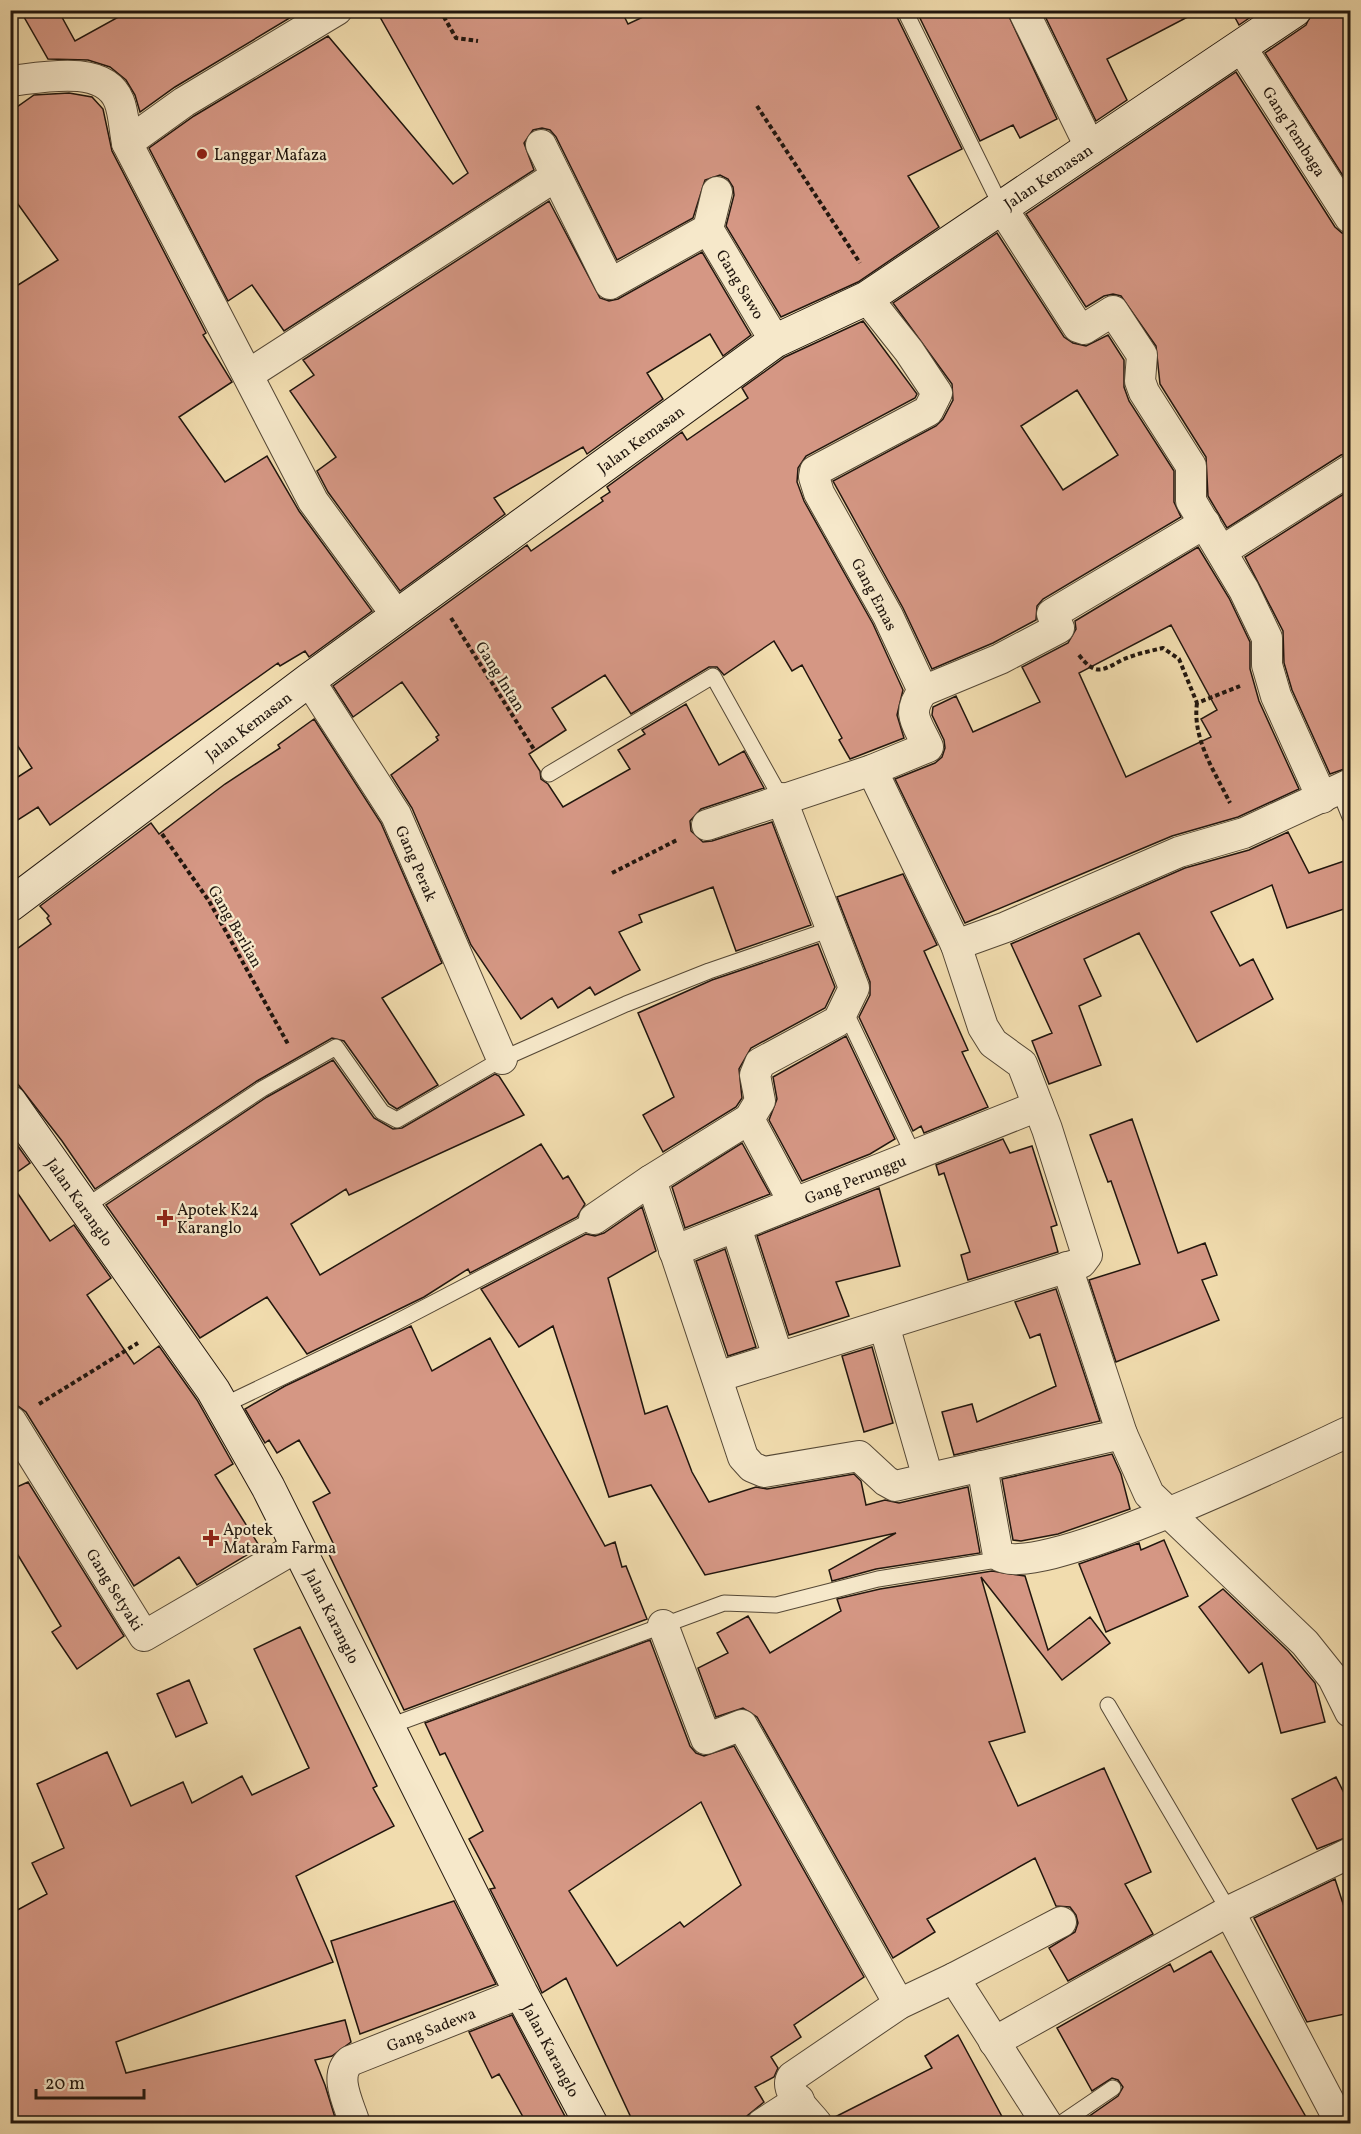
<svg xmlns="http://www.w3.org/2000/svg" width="1361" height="2134" font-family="Vollkorn,serif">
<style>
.building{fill:#d59784;stroke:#21160e;stroke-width:1.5;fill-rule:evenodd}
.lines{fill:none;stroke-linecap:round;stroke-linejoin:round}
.lane-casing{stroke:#554836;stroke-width:17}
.street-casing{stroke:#554836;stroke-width:32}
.secondary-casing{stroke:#21160e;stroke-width:35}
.path{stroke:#21160e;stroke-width:4;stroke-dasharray:4.5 3;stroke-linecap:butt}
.lane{stroke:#f6e8ca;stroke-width:15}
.street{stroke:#f6e8ca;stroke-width:30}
.secondary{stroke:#f6e8ca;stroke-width:33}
.poi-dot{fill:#8f2418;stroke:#f6e8ca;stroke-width:2}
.labels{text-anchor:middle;stroke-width:4.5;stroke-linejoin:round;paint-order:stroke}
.street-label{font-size:16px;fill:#21160e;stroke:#f6e8ca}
.poi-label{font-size:16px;fill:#21160e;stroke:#f6e8ca;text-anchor:start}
</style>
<rect width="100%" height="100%" fill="#f1dcae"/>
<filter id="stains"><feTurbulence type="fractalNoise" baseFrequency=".00333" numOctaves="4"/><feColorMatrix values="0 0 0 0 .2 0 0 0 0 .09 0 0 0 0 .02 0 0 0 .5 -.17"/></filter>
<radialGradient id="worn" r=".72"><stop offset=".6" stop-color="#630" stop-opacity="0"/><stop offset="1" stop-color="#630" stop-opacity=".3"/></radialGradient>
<path class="building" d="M20 10H58L75 41 131 10H303L175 87 140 112 135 95 126 80 110 67 88 60 48 59Z
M376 10H621L628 24 658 10H897V17L962 149 908 176 939 227 858 282 781 317 726 226 734 195 733 187 728 179 720 175 705 180 693 218 617 260 556 137 550 130 542 128 533 130 524 143 534 170 284 331 252 285 228 301 149 148 194 116 328 36 453 184 468 173Z
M916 10H1006L1057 119 1020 138 1013 125 980 141Z
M1042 10H1201L1107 59 1127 100 1096 121Z
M1231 10H1261L1239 25Z
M1313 10H1350V187L1265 53 1306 25Z
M1236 72 1335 227 1342 233 1350 235V453L1341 455 1227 528 1208 496 1206 457 1160 384 1156 346 1121 296 1113 294 1104 296 1086 307 1026 214Z
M69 93 92 97 103 109 112 151 206 333 203 335 232 382 179 417 225 482 267 456 299 511 372 611 309 657 305 651 280 666 278 663 50 825 38 807 10 825V782L32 768 10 734V290L58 260 10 193V112L34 95Z
M549 201 600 298 609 301 618 299 702 252 751 335 723 356 710 334 647 373 663 399 587 454 583 447 494 498 505 514 400 591 328 492 317 471 336 457 290 391 314 375 303 360Z
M997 233 1064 337 1073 343 1086 346 1108 335 1124 360V387L1129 401 1174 471V502L1181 517 1043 599 1037 606 1036 620 993 643 932 669 903 608 833 481 936 426 943 419 953 400 952 384 893 303ZM1077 390 1118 455 1063 490 1021 426Z
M863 321 917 394 915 398 806 456 798 468 797 482 804 501 873 624 903 690 897 715 904 738 850 759 839 740 842 738 802 665 792 671 774 641 724 675 717 667H709L631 714 605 675 552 708 566 730 529 754 540 771 541 779 548 784 563 807 630 769 618 750 645 734 642 730 686 704 719 765 744 751 764 788 701 809 690 821 691 831 703 842 712 841 772 822 811 925 736 951 713 887 639 915 642 922 619 932 640 970 595 995 590 987 558 1008 552 998 521 1019 471 945 412 808 391 775 438 740 436 737 439 735 402 682 353 717 333 686 527 545 531 551 603 501 601 498 610 492 607 487 682 432 687 440 748 398 742 388 785 357Z
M1350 490V767L1330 774 1292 690 1284 663 1283 631 1245 557Z
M1198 547 1229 598 1250 642V669L1259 701 1299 789 1238 817 1172 836 965 923 895 779 935 763 942 757 945 748 944 740 932 715 933 707 956 696 973 732 1040 702 1022 667 1068 643 1076 629 1075 621ZM1171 625 1217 710 1201 719 1211 737 1126 777 1079 673Z
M314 719 381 823 442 963 382 998 438 1085 397 1109 389 1104 344 1041 332 1038 257 1081 95 1189 62 1141 10 1074V954L51 924 47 918 49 916 40 906 151 823 159 834 225 784 280 748 278 745Z
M1288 832 1309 873 1350 859V907L1287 928 1272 885 1211 912 1240 966 1253 959 1273 999 1197 1042 1139 933 1084 959 1101 996 1079 1006 1101 1065 1049 1084 1032 1041 1052 1033 1011 944 1185 868 1249 850Z
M903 874 937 945 924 951 968 1050 962 1052 988 1107 924 1133 921 1126 913 1131 859 1017 870 995V982L837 897Z
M818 944 835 987 825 1008 751 1048 739 1069 742 1098 736 1107 663 1152 643 1115 674 1097 638 1013 712 980Z
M846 1036 895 1139 870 1154 802 1181 769 1120 777 1099 773 1077Z
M333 1060 374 1118 393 1129 402 1128 495 1074 499 1076 524 1115 349 1195 346 1189 291 1224 320 1275 541 1144 563 1179 568 1176 585 1204 577 1217 470 1273 468 1269 424 1297 307 1354 267 1297 200 1338 106 1205 267 1097Z
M1132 1119 1178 1253 1205 1243 1217 1275 1202 1280 1219 1320 1116 1362 1089 1280 1140 1264 1111 1181 1108 1182 1090 1135Z
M10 1135 30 1163 10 1177Z
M1003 1139 1010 1153 1032 1146 1057 1225 1051 1227 1058 1252 968 1280 961 1255 970 1252 944 1173 939 1175 936 1165Z
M742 1143 770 1194 685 1228 672 1187Z
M10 1182 50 1241 74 1225 111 1278 87 1295 134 1364 159 1346 197 1400 233 1464 215 1475 260 1547 197 1585 179 1557 134 1586 26 1412 10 1400Z
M879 1188 900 1266 836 1282 849 1316 789 1335 757 1236Z
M642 1207 656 1251 608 1278 645 1414 667 1406 692 1472 709 1502 756 1487 767 1489 854 1474 861 1481 866 1505 885 1500 899 1503 968 1487 980 1553 876 1569 832 1581 829 1570 896 1533 705 1575 651 1485 609 1497 553 1326 519 1347 481 1289 586 1234 595 1236 604 1233Z
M725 1249 756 1347 728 1356 696 1261Z
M1056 1289 1100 1421 954 1455 942 1412 972 1404 977 1422 1056 1386 1040 1334 1030 1338 1015 1302Z
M411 1326 432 1371 490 1338 605 1546 615 1542 622 1567 626 1566 647 1619 404 1710 325 1546 333 1543 313 1502 330 1493 299 1440 277 1453 269 1440 265 1443 245 1409 285 1386Z
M872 1347 893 1423 864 1432 842 1356Z
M1112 1454 1121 1474 1130 1509 1058 1534 1021 1541 1013 1540 1002 1479Z
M28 1482 124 1636 77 1669 52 1632 61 1626 10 1542V1490Z
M1164 1540 1188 1596 1106 1632 1079 1564 1139 1543 1141 1550Z
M992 1571 1025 1576 1048 1650 1090 1617 1110 1643 1062 1680 981 1577 1025 1732 989 1742 1018 1806 1104 1768 1151 1872 1125 1884 1153 1934 1068 1981 1049 1948 1075 1932 1078 1923 1076 1915 1070 1907 1056 1906 1035 1858 927 1919 935 1932 893 1958 757 1717 743 1708 716 1717 698 1668 728 1653 717 1633 748 1616 770 1653 841 1611 837 1599 880 1589Z
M1223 1589 1288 1651 1315 1683 1325 1722 1281 1733 1262 1663 1249 1673 1199 1607Z
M300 1627 377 1786 373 1788 394 1826 296 1876 333 1962 116 2042 126 2073 345 2020 351 2042 332 2056 315 2060 325 2085 337 2124H10V1914L47 1894 32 1863 64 1848 37 1784 107 1752 131 1806 183 1782 192 1803 242 1776 252 1795 309 1768 254 1649Z
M650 1640 690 1746 696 1753 704 1756 734 1746 864 1977 794 2025 801 2037 771 2057 778 2068 774 2077 755 2087 764 2102 747 2116 745 2124H634L566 1978 542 1993 538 1984 490 1889 495 1888 469 1839 483 1831 445 1753 440 1755 425 1723ZM701 1802 741 1885 684 1927 680 1922 617 1966 569 1891Z
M189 1680 207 1723 176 1737 157 1694Z
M1336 1777 1350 1805V1836L1317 1849 1292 1799Z
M1335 1879 1350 1925V2013L1307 2022 1254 1918Z
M454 1901 496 1984 360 2034 331 1941Z
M1211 1951 1310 2124H1078L1118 2096 1123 2087 1118 2080 1112 2078 1092 2091 1057 2028 1170 1964 1174 1972Z
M512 2015 569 2124H527L499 2074 492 2078 469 2032Z
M958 2035 1006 2124H834L833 2118 932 2068 925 2056Z"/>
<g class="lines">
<defs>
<path id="lane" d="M906 13 1002 208
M549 774 713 676 781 798
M1339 790 1350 817
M845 1011 914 1156
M85 1207 262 1089 336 1047 382 1112 397 1120 502 1059 626 1004 709 971 831 929
M222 1406 389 1326 594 1219
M1108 1705 1229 1911
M387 1727 724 1603 776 1605 878 1579 1003 1559
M1060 2124 1113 2088"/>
<g id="street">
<path d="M1023 10 1091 149"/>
<path id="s1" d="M1241 47 1350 218"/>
<path d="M10 81C40 78 104 63 119 101 124 113 124 129 127 143L313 501 397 616"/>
<path d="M127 143 184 102 337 10"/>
<path d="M541 145 610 284 708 229 717 192"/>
<path d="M1002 208 1078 327 1084 329 1113 311 1142 355 1140 381 1144 392 1191 466V501L1244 590 1267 638V665L1276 696 1322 798"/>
<path id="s2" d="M708 229 775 341"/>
<path d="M249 374 556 176"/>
<path d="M1222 551 1350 470"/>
<path id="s3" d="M309 680 396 815 502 1059"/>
<path d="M923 691 1000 659 1059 628 1052 614 1205 523"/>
<path d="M872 770 956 945 1006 927 1179 852 1244 833 1350 784"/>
<path d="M781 798 854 988 838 1021 760 1063 755 1075 760 1101 749 1119 651 1180 743 1457 752 1467 764 1472 859 1456 886 1481 895 1486 1122 1434 1067 1267"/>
<path d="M707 825 872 770 928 747C918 724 905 714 923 691L888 616 819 493 814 477 815 471 928 411 937 393 909 351 867 298"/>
<path d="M749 1119 794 1203"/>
<path d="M594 1219 651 1180"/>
<path d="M736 1227 778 1357"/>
<path id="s4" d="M674 1251 1038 1106"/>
<path d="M884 1325 928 1478"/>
<path d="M717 1377 1081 1263 1087 1255 1047 1129 1022 1064 993 1043 983 1027 956 945"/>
<path id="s5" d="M11 1421 144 1636 297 1547"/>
<path d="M1122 1434 1149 1494 1305 1643 1333 1678 1350 1712"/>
<path d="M982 1466 998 1555C1035 1584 1302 1453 1350 1431"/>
<path d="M663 1625 706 1739 742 1725 899 2004"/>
<path d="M1229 1911 1341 2124"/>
<path d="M954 1978 1061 1922"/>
<path d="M994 2042 1229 1911 1350 1853"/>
<path id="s6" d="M355 2124C349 2104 333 2076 350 2061L521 1993"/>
<path d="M762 2124 799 2100"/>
<path d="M817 2124C808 2112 783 2091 792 2077L899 2004 954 1978 1047 2124"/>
</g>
<g id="secondary">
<path id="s7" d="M10 905 309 680 775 341 867 298 1295 10"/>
<path id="s8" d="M10 1102 213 1390 268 1487 521 1993 591 2124"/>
</g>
</defs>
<use href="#lane" class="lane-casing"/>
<use href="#street" class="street-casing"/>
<use href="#secondary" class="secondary-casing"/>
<path class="path" d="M440 10 456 38 478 41
M757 106 860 263
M451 618 535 751
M1079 655C1095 676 1102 671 1122 660 1135 654 1150 651 1163 648L1179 659 1197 703 1240 686
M1197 703C1192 739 1215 772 1230 803
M162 834 209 901 288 1044
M612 873 677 840
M39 1404 138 1343"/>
<use href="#lane" class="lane"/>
<use href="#street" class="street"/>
<use href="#secondary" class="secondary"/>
</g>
<g class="poi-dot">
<circle cx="202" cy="154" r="6"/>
<path d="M162 1209h6v6h6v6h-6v6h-6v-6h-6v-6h6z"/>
<path d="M208 1529h6v6h6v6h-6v6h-6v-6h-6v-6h6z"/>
</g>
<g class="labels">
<g class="street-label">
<text dy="6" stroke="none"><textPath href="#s1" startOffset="100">Gang Tembaga</textPath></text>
<text dy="6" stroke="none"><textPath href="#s7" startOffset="1270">Jalan Kemasan</textPath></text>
<text dy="6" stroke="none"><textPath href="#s2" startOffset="64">Gang Sawo</textPath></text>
<text dy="6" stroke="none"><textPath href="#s7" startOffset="784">Jalan Kemasan</textPath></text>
<text transform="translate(875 594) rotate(62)" y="6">Gang Emas</text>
<text transform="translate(501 676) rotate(58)" y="6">Gang Intan</text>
<text dy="6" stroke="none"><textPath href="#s7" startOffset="298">Jalan Kemasan</textPath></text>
<text dy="6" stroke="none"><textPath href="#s3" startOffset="213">Gang Perak</textPath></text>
<text transform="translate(236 926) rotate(60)" y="6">Gang Berlian</text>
<text dy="6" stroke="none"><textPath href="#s4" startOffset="195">Gang Perunggu</textPath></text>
<text dy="6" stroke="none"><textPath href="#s8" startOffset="122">Jalan Karanglo</textPath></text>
<text dy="6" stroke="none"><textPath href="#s5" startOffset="198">Gang Setyaki</textPath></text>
<text dy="6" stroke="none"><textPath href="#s8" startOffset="608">Jalan Karanglo</textPath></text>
<text dy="6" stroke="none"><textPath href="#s6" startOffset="154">Gang Sadewa</textPath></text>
<text dy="6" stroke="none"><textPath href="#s8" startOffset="1094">Jalan Karanglo</textPath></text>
</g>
<g class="poi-label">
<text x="214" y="160">Langgar Mafaza</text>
<text x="177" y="1215">Apotek K24<tspan x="177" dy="18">Karanglo</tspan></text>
<text x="223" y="1535">Apotek<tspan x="223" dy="18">Mataram Farma</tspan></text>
</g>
</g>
<rect width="1361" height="2134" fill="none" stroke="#f1dcae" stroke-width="36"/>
<rect x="12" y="12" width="1337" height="2110" fill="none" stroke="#21160e" stroke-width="3"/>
<rect x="18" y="18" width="1325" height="2098" fill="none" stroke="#21160e" stroke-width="1.5"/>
<path d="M36 2089v9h108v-9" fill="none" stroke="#21160e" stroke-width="3"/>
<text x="45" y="2089" font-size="18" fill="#21160e" stroke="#f6e8ca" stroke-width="4.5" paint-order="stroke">20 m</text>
<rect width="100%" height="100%" filter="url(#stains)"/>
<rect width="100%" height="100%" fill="url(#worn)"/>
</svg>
